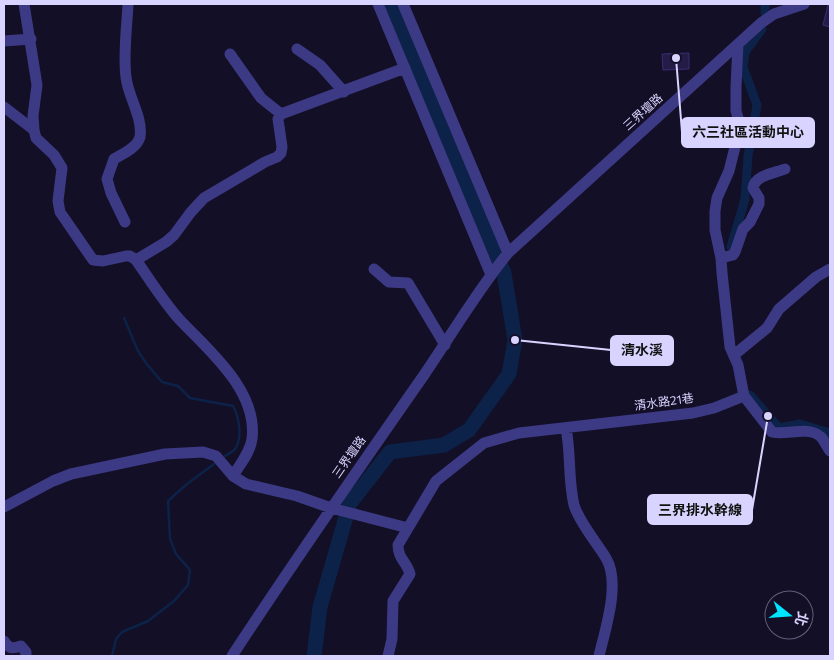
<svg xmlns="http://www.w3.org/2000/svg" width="834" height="660" font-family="Commissioner,'Noto Sans TC',sans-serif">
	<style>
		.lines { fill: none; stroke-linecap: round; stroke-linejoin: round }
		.stream { stroke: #0c2248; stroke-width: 2.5 }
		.canal { stroke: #0c2248; stroke-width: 9 }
		.river { stroke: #0c2248; stroke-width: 15 }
		.building { fill: #241b47; stroke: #3b2d73 }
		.minor { stroke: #3d3a85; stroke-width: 11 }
		.labels { text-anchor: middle; stroke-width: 4; stroke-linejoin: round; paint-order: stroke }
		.street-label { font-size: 12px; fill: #d9d4ff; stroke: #130f26 }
		.leader { fill: none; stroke: #d9d4ff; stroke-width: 2 }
		.callout-dot { fill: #d9d4ff; stroke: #130f26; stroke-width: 2 }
		.callout { fill: #d9d4ff; stroke: #d9d4ff; stroke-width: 2 }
		.callout-label { font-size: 14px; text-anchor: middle; font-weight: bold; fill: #111 }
	</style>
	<rect width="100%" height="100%" fill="#130f26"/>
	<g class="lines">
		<path class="stream" d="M124 318 138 351 146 363 162 382 178 386 190 398 233 406C239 417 243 438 235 449 233 452 228 454 225 456
			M112 656 116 639 122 632 148 621 174 601 188 585 190 570 176 554 170 539 168 501 187 484 214 464"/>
		<path class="canal" d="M765 13V4
			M731 247 745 199 748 156 757 105 743 67 745 52 762 29
			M750 395 779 428 800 424 830 433"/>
		<path class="river" d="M314 656 320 607 350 503 390 452 444 445 469 430 509 374 515 340 504 273 390 4"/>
	</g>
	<path class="building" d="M828 5H830V27L823 25Z
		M689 53V69L663 70 662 54Z"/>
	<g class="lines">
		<path class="minor" d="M24 4 37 85 33 116 34 130 36 138 54 155 62 168 58 201 60 212 93 260 103 261 126 256H130L136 260C150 280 163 301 179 319 208 350 258 390 252 439 250 453 240 464 233 476
			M378 4 491 275
			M403 4 508 253
			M4 41 31 39
			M297 49 320 65 344 92
			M230 54 261 98 281 114
			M4 107 34 130
			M125 222 111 193 107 179 114 159C122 154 137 148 140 137 143 117 128 97 126 77 123 55 127 26 128 4
			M721 258 733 255 735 252 743 229 750 222 759 204V198L753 188C755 175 775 173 785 169
			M136 260 166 242 174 235 191 212 204 198 265 162 277 157 281 153 282 147 278 119 281 114 405 68
			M374 269 389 282 408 283 445 345
			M734 355 767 328 779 309 816 277 830 269
			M744 396 772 432C787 436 808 425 821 437 824 440 827 447 830 451
			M566 428C571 453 568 480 574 505 579 522 597 543 606 558 621 583 605 630 599 656
			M4 507 53 481 71 474 165 454 203 452 216 456 233 476 246 484 297 496 331 508 408 528
			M4 641C9 649 12 649 21 646L26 652V656
			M232 656C294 561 359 468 424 375 452 334 477 291 508 253L761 23 774 14 804 4
			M388 656 392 639 393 601 410 574C407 562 398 559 398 545L436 481 484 443 519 433 693 413 714 408 744 396 738 365 730 347 722 273 721 258 715 230V211L717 198 729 171 739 131V121L736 111V87L738 44"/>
	</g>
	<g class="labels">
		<g class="street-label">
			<text transform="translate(643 112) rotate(-42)" y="4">三界壇路</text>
			<text transform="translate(664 402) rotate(-8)" y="4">清水路21巷</text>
			<text transform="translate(349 457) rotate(-55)" y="4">三界壇路</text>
		</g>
	</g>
	<path class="leader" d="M676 58L682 132M515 340L611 350M768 416L752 510"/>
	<g class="callout-dot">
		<circle cx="676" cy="58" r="5"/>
		<circle cx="515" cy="340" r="5"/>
		<circle cx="768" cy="416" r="5"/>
	</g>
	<g class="callout">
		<rect x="682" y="118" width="132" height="29" rx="5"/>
		<rect x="611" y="336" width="62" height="29" rx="5"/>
		<rect x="648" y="495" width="104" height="29" rx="5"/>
	</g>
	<g class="callout-label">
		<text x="748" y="137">六三社區活動中心</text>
		<text x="642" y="355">清水溪</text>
		<text x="700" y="515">三界排水幹線</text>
	</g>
	<rect width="834" height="660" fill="none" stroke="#d9d4ff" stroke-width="10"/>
	<g transform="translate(789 615) rotate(107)"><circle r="24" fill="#130f26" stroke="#625e7d"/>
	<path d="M0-4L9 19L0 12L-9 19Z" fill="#00e5ff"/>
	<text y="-8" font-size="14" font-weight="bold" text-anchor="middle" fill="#d9d4ff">北</text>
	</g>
</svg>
